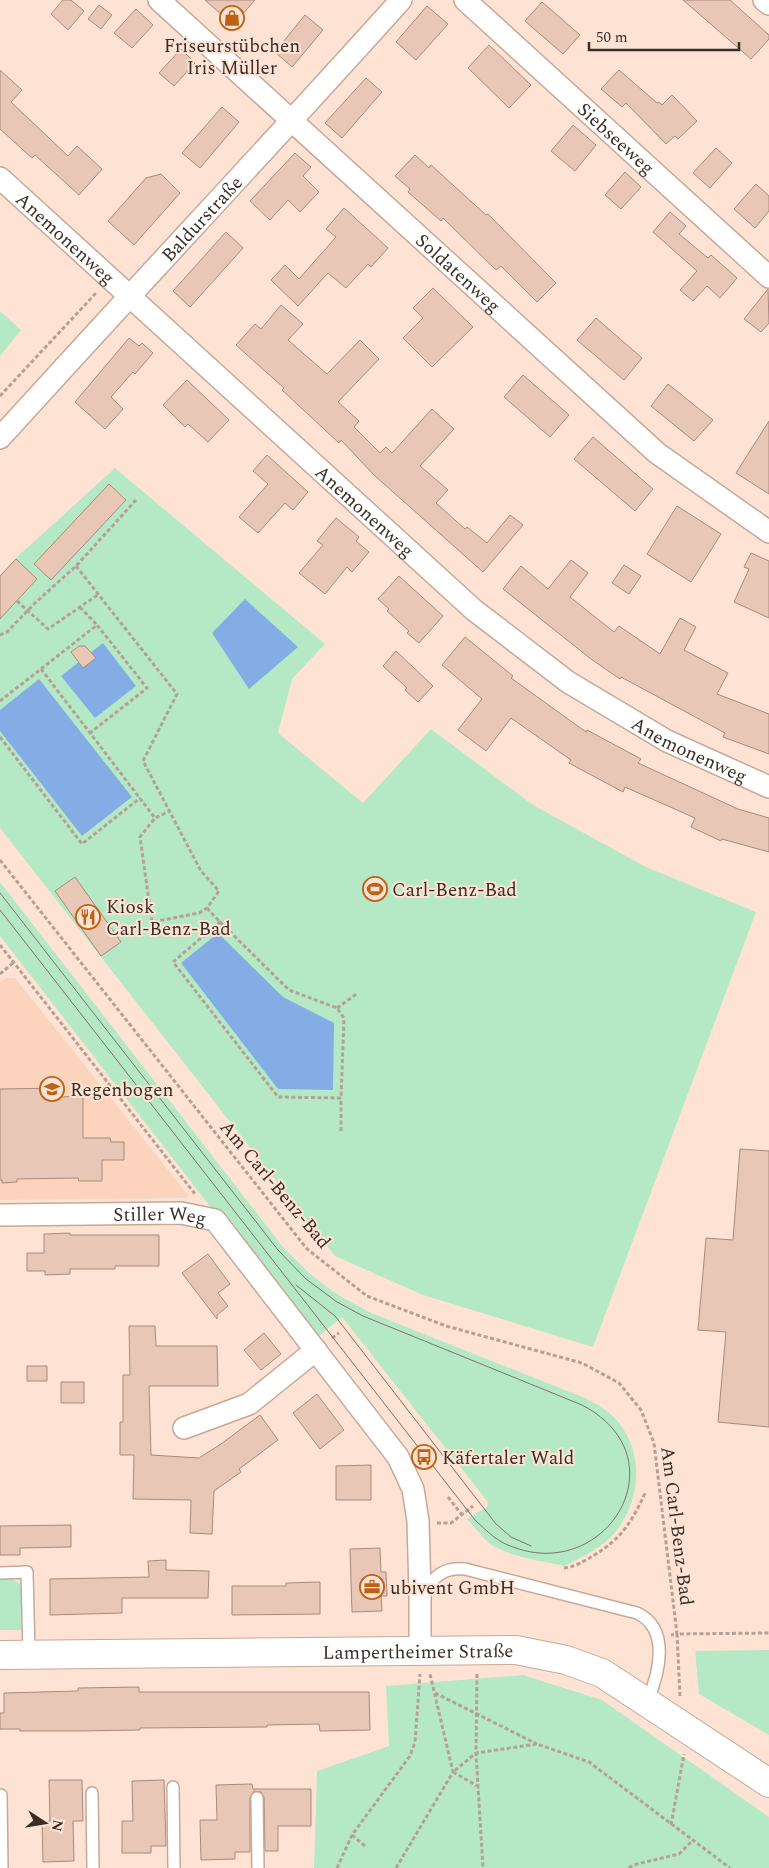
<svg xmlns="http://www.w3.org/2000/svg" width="769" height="1868" font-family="Spectral,serif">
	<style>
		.built { fill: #fcd4be }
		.green { fill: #b5e9c6 }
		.water { fill: #84ade5 }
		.building { fill: #e8c7b6; stroke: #a88a7a }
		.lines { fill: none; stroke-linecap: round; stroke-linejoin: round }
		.lane-casing { stroke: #c7a897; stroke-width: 14 }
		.street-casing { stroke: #c7a897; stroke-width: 24 }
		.secondary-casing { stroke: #c7a897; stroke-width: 30 }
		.path { stroke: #b5a095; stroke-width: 3; stroke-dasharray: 4 2.5; stroke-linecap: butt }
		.lane { stroke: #fff; stroke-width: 11 }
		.street { stroke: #fff; stroke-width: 21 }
		.secondary { stroke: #fff; stroke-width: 28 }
		.tram { stroke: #817066; stroke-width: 1 }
		.labels { text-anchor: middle; stroke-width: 4; stroke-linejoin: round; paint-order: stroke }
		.poi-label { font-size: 19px; fill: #392d26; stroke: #fee3d5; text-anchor: start }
		.street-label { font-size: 19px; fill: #392d26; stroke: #fee3d5 }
	</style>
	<rect width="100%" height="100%" fill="#fee3d5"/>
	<path class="built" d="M6 978H15L188 1195 187 1198 0 1200V982Z"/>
	<path class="green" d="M0 311 21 330 0 356Z
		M115 468 325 644 292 679 278 733 363 803 431 729 533 805 646 867 756 912 593 1347 423 1295 335 1256 0 828V576L16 558Z
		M0 882 283 1247 309 1273 335 1293 369 1312 585 1398C598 1405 610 1411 619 1423 646 1457 640 1507 610 1538 598 1550 579 1558 565 1566 543 1561 510 1557 492 1545 483 1539 475 1527 467 1519L487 1507 488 1502 342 1317 314 1340 0 936Z
		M10 1578 20 1584 23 1589V1630H0V1579Z
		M769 1650V1735L699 1694 695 1651Z
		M523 1675 602 1700 769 1817V1868H314L317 1771 389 1746 386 1686Z"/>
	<path class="water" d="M245 599 298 647 249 689 212 633Z
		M103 643 136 686 95 718 61 676Z
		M39 679 132 797 82 836 0 731V710Z
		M218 933 283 997 334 1023 333 1090 278 1089 181 963Z"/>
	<path class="building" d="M63 0H71L84 11 68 30 51 14Z
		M205 0H255L233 25Z
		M683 0H730L769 35V39L751 59Z
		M542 2 580 35 563 54 525 21Z
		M99 5 112 15 101 29 88 19Z
		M427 6 448 24 416 60 396 42Z
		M136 9 153 25 132 48 114 33Z
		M305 15 323 30 292 67 275 52Z
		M489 45 531 85 509 108 468 68Z
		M181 49 195 63 174 86 159 73Z
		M0 70 22 90 11 102 68 156 77 146 102 169 79 195 35 155 32 158 0 129Z
		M619 70 657 103 659 102 662 105 672 95 697 121 678 139 675 136 666 144 626 103 622 107 601 89Z
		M366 78 382 92 342 138 325 123Z
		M222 107 239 122 200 168 182 153Z
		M573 125 596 145 575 171 551 151Z
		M716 148 732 163 710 188 693 173Z
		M295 153 311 167 303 176 319 192 300 212 288 200 270 220 250 201Z
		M415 155 429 168 431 165 486 215 488 214 556 283 537 302 501 266 496 270 443 218 441 221 408 192 410 189 395 176Z
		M625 172 641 187 621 209 605 195Z
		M161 174 180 193 134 245 108 221 146 178Z
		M756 184 769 196V211L755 228 734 209Z
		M344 208 388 248 371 267 368 264 346 288 328 273 298 306 271 280 285 265 299 279 336 237 326 229Z
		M670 212 686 226 679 234 708 258 711 255 737 278 720 298 707 286 693 301 680 290 697 271 653 232Z
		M226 232 243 248 190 307 173 291Z
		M433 288 473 327 432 367 403 338 423 318 413 308Z
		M768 289 769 323 761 332 744 319Z
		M281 305 303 324 288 340 327 374 360 340 379 359 338 402 359 421 354 427 380 453 386 447 392 453 432 409 454 429 420 466 448 490 436 503 465 529 467 527 487 543 510 515 523 525 483 572 374 475 341 440 339 443 282 390 284 388 236 345 255 324 261 329Z
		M596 318 642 358 624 380 577 340Z
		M129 338 139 346 142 343 153 353 135 374 133 372 111 397 123 409 105 429 75 402Z
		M523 375 569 415 550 437 504 397Z
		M187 380 229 420 208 442 188 424 185 427 163 405Z
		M668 384 713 420 694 441 651 406Z
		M769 421V494L736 473Z
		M593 437 653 489 635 511 574 459Z
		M267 455 308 492 293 510 285 503 258 533 239 517 268 484 253 471Z
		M109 484 126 500 51 580 34 564Z
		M677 506 721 534 691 582 647 554Z
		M336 518 359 537 356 541 369 552 352 572 347 567 325 594 299 573 323 545 317 541Z
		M751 553 769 561V618L734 602 749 569 744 567Z
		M16 559 37 579 0 619V576Z
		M571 560 588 573 570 597 614 632 619 626 660 654 680 618 696 627 684 650 728 673 717 694 769 714V754L723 737 725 733 621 677 620 679 591 659 503 589 521 566 548 589Z
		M624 565 641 576 629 594 612 583Z
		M399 576 443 616 419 643 407 633 409 631 387 611 389 609 378 599Z
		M465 637 513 676 511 678 586 732 587 730 641 759 638 763 738 809 769 818V852L722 839 721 841 691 827 695 818 625 787 623 792 569 763 571 760 511 718 486 751 458 730 482 699 442 665Z
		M79 646H85L96 658 83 668 71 652Z
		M396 651 433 686 418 702 405 690 407 688 383 666Z
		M75 877 121 942 101 956 55 891Z
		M62 1088V1097L83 1096V1138H110L111 1142H124V1160H102V1181H79L78 1178 17 1179V1182L2 1183V1180H0V1089Z
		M740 1149 769 1151V1427L718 1422 726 1332 698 1330 706 1238 733 1240Z
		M70 1233V1235H159V1266H115V1269H70V1274L45 1275V1271H27V1253H44V1234Z
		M208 1254 230 1284 218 1293 228 1306 217 1315V1319L182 1273Z
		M129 1326H155L156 1346H217L218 1386H149L151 1455 199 1458 221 1444 260 1415 278 1440 239 1469 241 1472 214 1491 212 1534 190 1533 191 1500 133 1499 134 1455H120V1422H123V1375H130Z
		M264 1333 281 1354 261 1370 244 1350Z
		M27 1366H47V1381H27Z
		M61 1382H84V1403H61Z
		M317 1394 344 1430 320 1449 293 1413Z
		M371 1465V1500H336V1466Z
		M71 1525V1547L20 1548V1555H0V1526Z
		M380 1548 381 1572H386L387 1596H381L382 1611 352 1612 350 1549Z
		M166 1560V1570L209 1571 208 1598H122V1613L50 1615V1579L149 1577 148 1561Z
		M320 1582V1614L232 1615V1586H286V1583Z
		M139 1687V1692H369L370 1730 320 1731 319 1724 267 1725V1727L140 1728V1730L79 1731H20V1729H0V1713H4V1693L78 1691V1688Z
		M49 1780H82L83 1821H73L74 1861 43 1862 42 1822 50 1821Z
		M164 1780 166 1846H151V1853H122V1821H133L132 1781Z
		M252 1784 253 1789H311V1826H278V1851H265L264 1797 261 1792 254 1791 250 1798V1852H235V1859L201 1860 200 1820H217L216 1785Z"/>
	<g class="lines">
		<defs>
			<path id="lane" d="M0 1573 27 1572 29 1654
				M421 1593C435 1577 442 1567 465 1569L637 1613C671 1629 659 1674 647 1702
				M173 1787 174 1868
				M92 1793 93 1868
				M1 1795 2 1868
				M257 1798 258 1868"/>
			<g id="street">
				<path id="s1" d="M159 0 657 453 769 532"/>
				<path id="s2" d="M465 0 769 277"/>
				<path d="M764 0 769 4"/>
				<path id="s3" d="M0 178 474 610 568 682 667 741 769 787"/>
				<path id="s4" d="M0 438C133 291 269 147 401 0"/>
				<path id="s5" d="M0 1215 181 1213 215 1220 398 1457 413 1489 418 1521 420 1593V1651"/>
				<path d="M184 1428 249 1404 316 1350"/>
			</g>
			<g id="secondary">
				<path id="s6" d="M0 1655 516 1650 566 1660 602 1673 769 1783"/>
			</g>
		</defs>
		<use href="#lane" class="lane-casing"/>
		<use href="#street" class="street-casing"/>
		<use href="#secondary" class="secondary-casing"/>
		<path class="path" d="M0 396 96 293
			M76 566 177 694 143 761 201 871 219 891 207 908 199 913 152 922 140 837 155 818
			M17 601 48 629 99 594
			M80 607 97 625
			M0 635 7 632 35 603 76 566 136 500
			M41 669 97 625 147 688 90 733
			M0 701 41 669 155 818 168 812
			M0 737 82 844 140 798
			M0 860 307 1249 367 1296 446 1326 582 1363 619 1383 641 1410 654 1443 677 1634 671 1635
			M207 908 220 922
			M220 922 289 990 337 1008 344 1018 341 1098 278 1097 173 962Z
			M0 945 195 1194
			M0 974 14 962
			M337 1008 358 993
			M341 1131V1098
			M332 1338 339 1333
			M448 1497 462 1515
			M437 1523H451L473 1506
			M564 1568C575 1567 584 1561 593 1556 621 1539 632 1522 645 1493
			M477 1674 476 1753 483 1868
			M435 1693 537 1744
			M680 1696 677 1634 769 1633
			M479 1787 453 1772 476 1753 537 1744 589 1762 730 1868
			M671 1825 684 1754
			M352 1835 366 1847
			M337 1868 352 1835 410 1756 415 1742 420 1674
			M396 1868 453 1772 430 1674
			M629 1868 633 1865 679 1854 692 1841"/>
		<use href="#lane" class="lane"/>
		<use href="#street" class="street"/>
		<use href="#secondary" class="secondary"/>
		<path class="tram" d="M0 893 278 1250 306 1279 337 1302 363 1316 582 1405C684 1458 605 1587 508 1545 495 1540 485 1529 475 1520L0 910
			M296 1285 335 1316 496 1524 511 1537 531 1546"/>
	</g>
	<defs>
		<symbol id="shop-ring" viewBox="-11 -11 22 22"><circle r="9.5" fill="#fee3d5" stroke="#bf6114" stroke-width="1.5"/><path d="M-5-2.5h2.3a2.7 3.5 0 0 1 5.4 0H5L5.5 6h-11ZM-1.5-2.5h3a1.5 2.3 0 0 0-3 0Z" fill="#bf6114"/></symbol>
		<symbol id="stadium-ring" viewBox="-11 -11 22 22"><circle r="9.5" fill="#fee3d5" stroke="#bf6114" stroke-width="1.5"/><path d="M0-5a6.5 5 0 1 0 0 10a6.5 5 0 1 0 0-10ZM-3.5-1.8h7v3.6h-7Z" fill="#bf6114"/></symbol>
		<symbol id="restaurant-ring" viewBox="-11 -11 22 22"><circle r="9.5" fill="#fee3d5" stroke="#bf6114" stroke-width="1.5"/><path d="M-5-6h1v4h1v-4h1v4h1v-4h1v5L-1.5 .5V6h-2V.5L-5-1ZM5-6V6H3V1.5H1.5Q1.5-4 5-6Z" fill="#bf6114"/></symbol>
		<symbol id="school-ring" viewBox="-11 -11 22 22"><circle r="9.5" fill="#fee3d5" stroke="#bf6114" stroke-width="1.5"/><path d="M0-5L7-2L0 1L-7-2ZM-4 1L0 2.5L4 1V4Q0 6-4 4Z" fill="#bf6114"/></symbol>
		<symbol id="bus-ring" viewBox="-11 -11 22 22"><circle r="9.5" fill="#fee3d5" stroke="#bf6114" stroke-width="1.5"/><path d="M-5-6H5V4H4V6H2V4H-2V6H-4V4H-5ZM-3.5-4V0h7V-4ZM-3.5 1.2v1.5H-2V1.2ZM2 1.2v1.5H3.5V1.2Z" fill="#bf6114"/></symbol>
		<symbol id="office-ring" viewBox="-11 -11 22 22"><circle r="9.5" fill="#fee3d5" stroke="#bf6114" stroke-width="1.5"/><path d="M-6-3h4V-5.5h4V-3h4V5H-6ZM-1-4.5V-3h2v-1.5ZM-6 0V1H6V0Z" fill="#bf6114"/></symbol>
	</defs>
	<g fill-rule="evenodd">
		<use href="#shop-ring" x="218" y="4" width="28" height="28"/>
		<use href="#stadium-ring" x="361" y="875" width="28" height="28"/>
		<use href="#restaurant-ring" x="74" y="903" width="28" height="28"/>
		<use href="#school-ring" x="38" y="1075" width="28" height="28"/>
		<use href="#bus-ring" x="410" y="1443" width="28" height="28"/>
		<use href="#office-ring" x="358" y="1573" width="28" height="28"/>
	</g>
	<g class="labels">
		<g class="poi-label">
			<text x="232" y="52" text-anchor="middle">Friseurstübchen<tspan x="232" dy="22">Iris Müller</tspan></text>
			<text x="392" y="896">Carl-Benz-Bad</text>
			<text x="106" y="913">Kiosk<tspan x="106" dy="22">Carl-Benz-Bad</tspan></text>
			<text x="70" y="1096">Regenbogen</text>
			<text x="442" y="1464">Käfertaler Wald</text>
			<text x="390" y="1594">ubivent GmbH</text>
		</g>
		<g class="street-label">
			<text dy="7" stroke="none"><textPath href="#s2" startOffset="205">Siebseeweg</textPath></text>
			<text dy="7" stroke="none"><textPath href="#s4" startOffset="298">Baldurstraße</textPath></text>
			<text dy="7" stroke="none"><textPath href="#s3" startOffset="89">Anemonenweg</textPath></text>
			<text dy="7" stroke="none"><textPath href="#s1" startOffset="405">Soldatenweg</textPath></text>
			<text dy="7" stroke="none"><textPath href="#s3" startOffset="494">Anemonenweg</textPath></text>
			<text dy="7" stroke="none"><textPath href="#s3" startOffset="899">Anemonenweg</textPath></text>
			<text transform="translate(276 1184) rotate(50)" y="7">Am Carl-Benz-Bad</text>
			<text dy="7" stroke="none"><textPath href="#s5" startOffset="160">Stiller Weg</textPath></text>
			<text transform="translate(678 1526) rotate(83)" y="7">Am Carl-Benz-Bad</text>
			<text dy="7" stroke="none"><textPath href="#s6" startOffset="418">Lampertheimer Straße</textPath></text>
		</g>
	</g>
	<g transform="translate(45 1823) rotate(102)" stroke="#fee3d5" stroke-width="4" paint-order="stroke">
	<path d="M0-4L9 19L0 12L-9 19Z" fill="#392d26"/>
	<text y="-8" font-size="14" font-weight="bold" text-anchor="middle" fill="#392d26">N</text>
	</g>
	<path d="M589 42v8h150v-8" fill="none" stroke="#392d26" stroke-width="2.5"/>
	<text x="596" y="42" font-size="15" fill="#392d26" stroke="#fee3d5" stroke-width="4" paint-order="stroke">50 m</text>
</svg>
